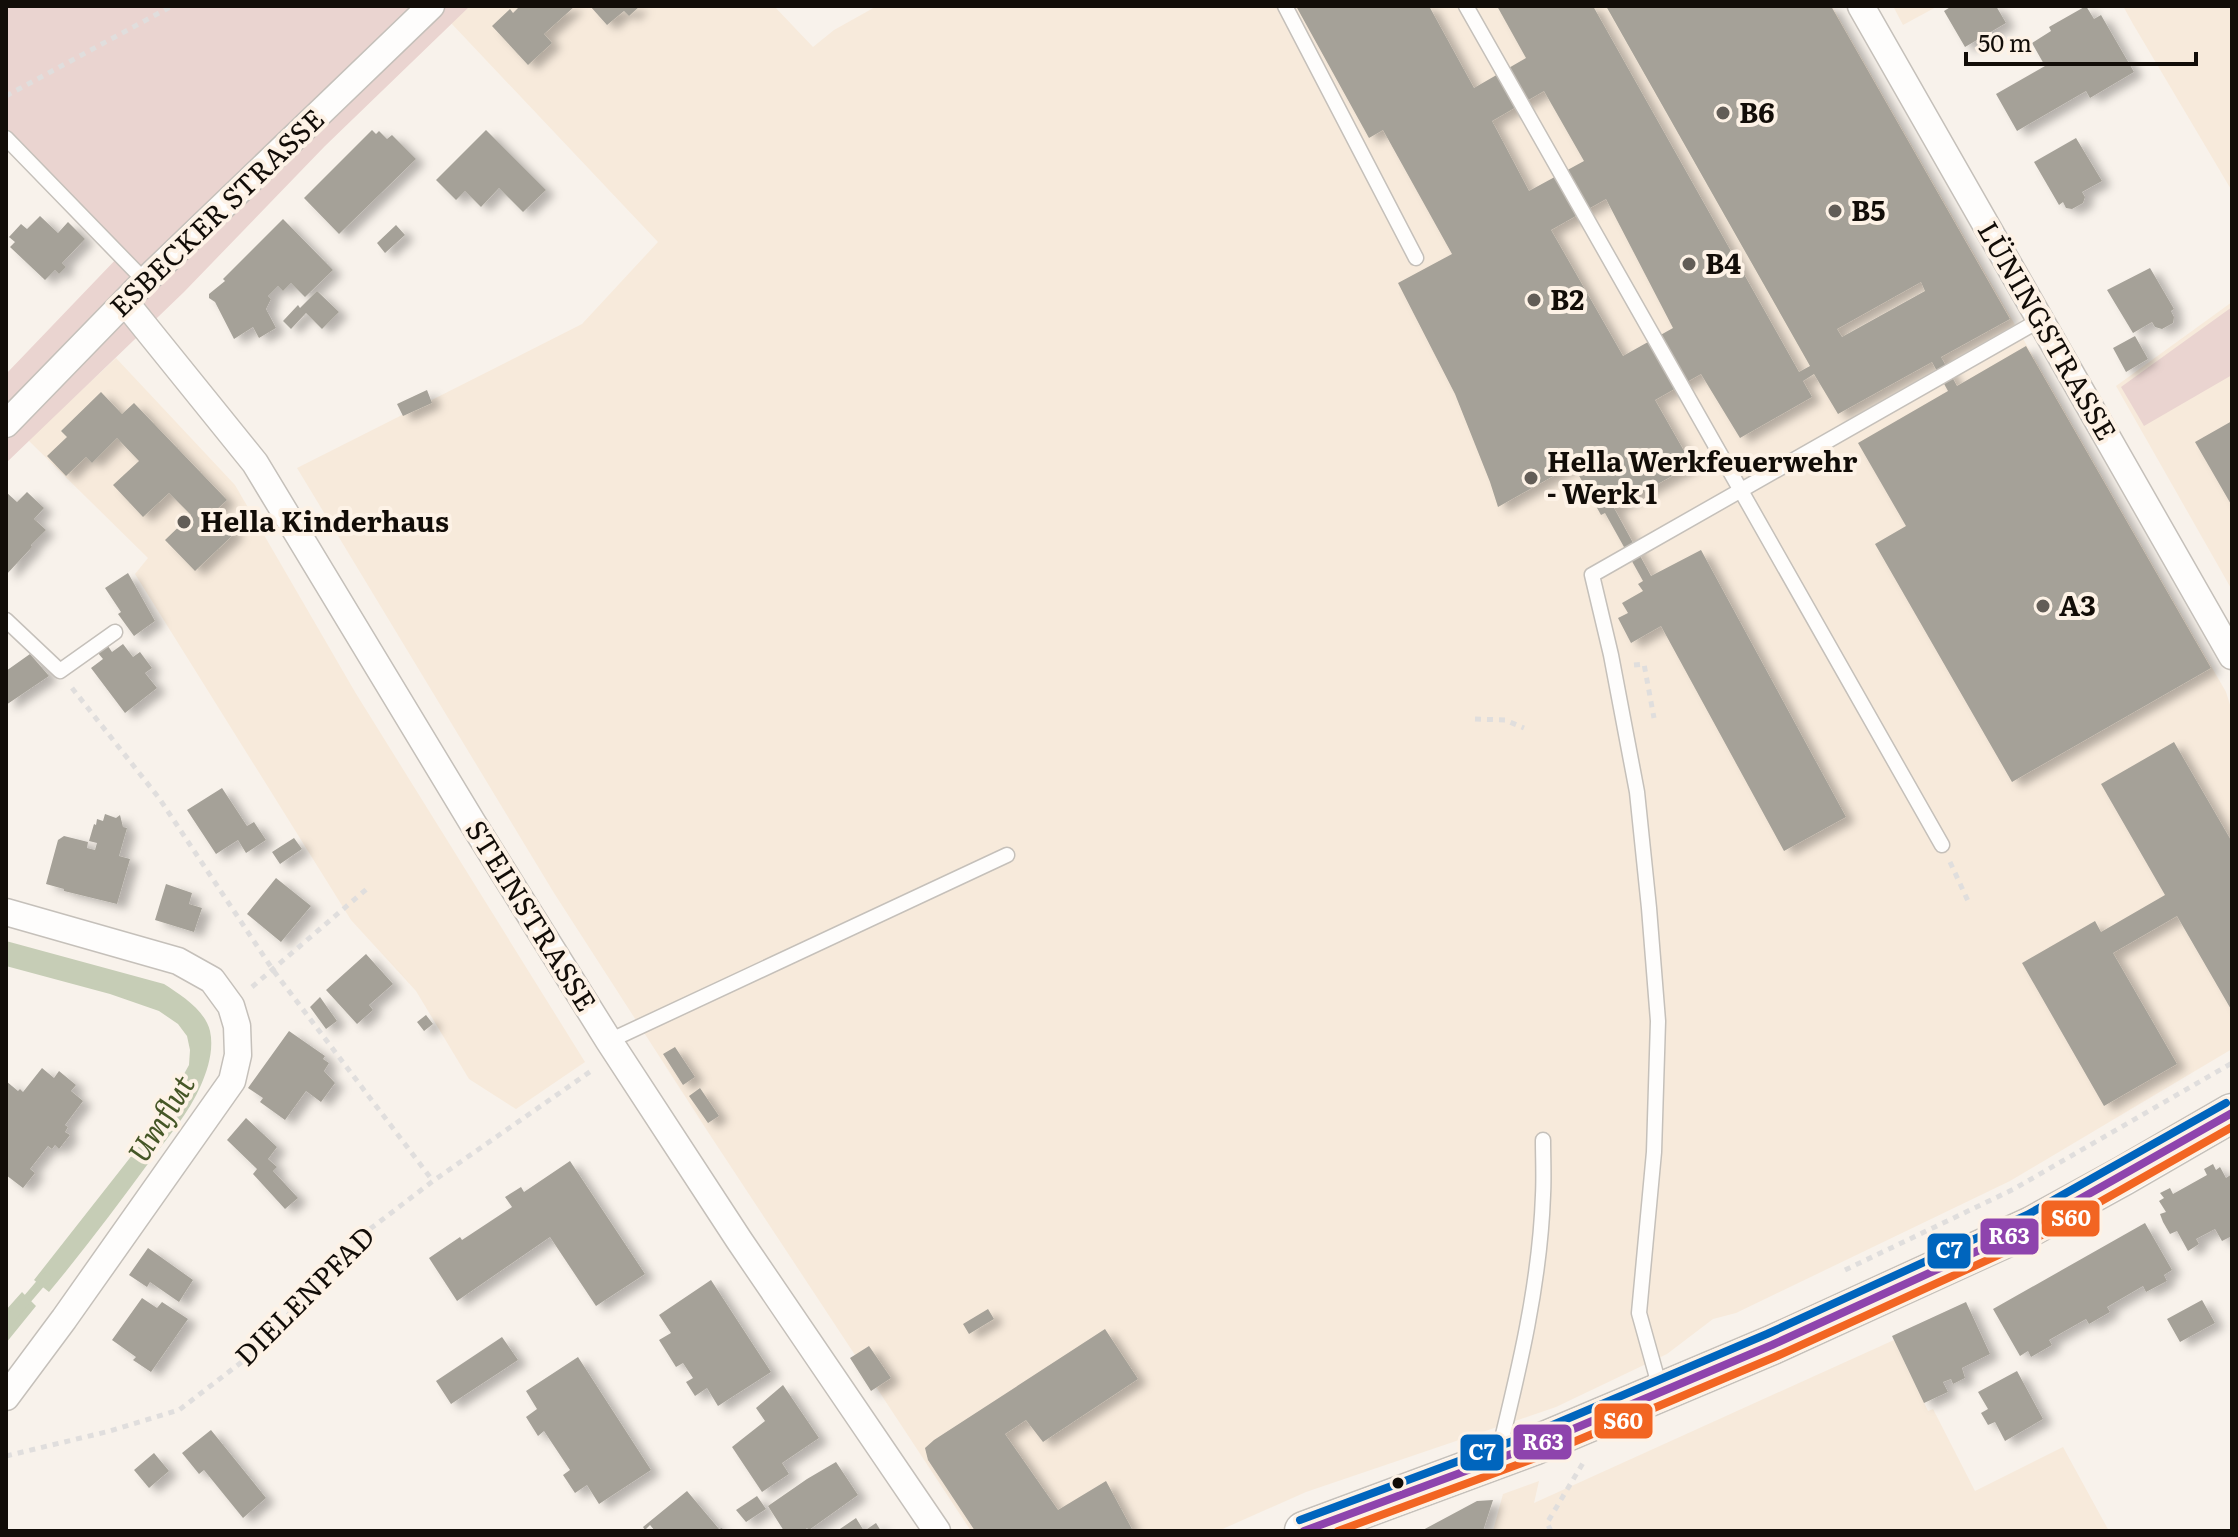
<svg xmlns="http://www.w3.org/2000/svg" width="2238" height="1537" font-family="Literata,serif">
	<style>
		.built { fill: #f7eadb }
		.green { fill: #ead4d0 }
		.water { fill: #c6cdb6 }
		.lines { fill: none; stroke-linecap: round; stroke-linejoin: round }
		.stream { stroke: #c6cdb6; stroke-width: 9 }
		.building { fill: #a5a198; fill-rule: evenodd; filter: url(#shadow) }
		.lane-casing { stroke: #c5c0ba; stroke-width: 17 }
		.street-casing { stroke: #c5c0ba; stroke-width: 29 }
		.secondary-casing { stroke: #c5c0ba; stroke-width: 41 }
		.path { stroke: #e0dedd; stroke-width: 5; stroke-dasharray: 6 6; stroke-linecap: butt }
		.lane { stroke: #fefdfc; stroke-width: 14 }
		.street { stroke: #fefdfc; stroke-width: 26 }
		.secondary { stroke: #fefdfc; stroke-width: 38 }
		.bus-1-casing { stroke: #fdf2e6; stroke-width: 14 }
		.bus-2-casing { stroke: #fdf2e6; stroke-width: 14 }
		.bus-3-casing { stroke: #fdf2e6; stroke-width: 14 }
		.bus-1 { stroke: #8e44ad; stroke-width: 8 }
		.bus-2 { stroke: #f26522; stroke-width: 8 }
		.bus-3 { stroke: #0065bd; stroke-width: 8 }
		.poi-dot { fill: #625d57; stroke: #fdf2e6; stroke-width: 3 }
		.bus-dot { fill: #120d08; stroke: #fdf2e6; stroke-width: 3 }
		.labels { text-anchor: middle; stroke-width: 8; stroke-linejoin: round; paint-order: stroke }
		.poi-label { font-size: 28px; font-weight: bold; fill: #120d08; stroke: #fdf2e6; text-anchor: start }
		.street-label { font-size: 28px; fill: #120d08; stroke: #fdf2e6 }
		.water-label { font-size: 30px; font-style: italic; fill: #455626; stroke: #fdf2e6 }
		.line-badge { stroke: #fdf2e6; stroke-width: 3 }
		.badge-label { font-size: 22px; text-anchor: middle; font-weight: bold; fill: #fff }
	</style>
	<defs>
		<filter id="shadow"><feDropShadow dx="9" dy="5" stdDeviation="4" flood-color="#0004"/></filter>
	</defs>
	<rect width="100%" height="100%" fill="#f8f2eb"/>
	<path class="built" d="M470 6H774L813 47 834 30 877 6H1832L2226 692 2232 711V1049L2010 1181 1736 1313 1713 1319 1667 1354 1556 1407 1306 1492 1218 1531H971L710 1135 554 893 297 468 582 324 658 242 451 23Z
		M1893 6H1938L1903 25Z
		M2123 6H2232V191L2133 24Z
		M2232 302V590L2116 386Z
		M116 358 235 485 355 692 585 1062 516 1109 469 1079 416 991 351 920 135 574 148 558 28 440Z
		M1894 1340 1928 1411 1933 1409 1975 1491 2063 1447 2109 1531H1493L1503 1494 1539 1481 1534 1503Z"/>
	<path class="green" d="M6 6H470L325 146 184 292 6 463V374L120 255 6 138Z
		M2232 307V375L2144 426 2121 387Z"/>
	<path class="water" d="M6 941 164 984C181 995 205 1010 210 1031 214 1049 208 1069 201 1085 189 1113 168 1137 150 1161 117 1206 84 1250 49 1292L34 1280 155 1126 189 1065 190 1050 187 1036 178 1024 159 1011 110 994 6 966Z
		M22 1292 36 1306 6 1343V1310Z"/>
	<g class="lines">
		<path class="stream" d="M6 1324 46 1277"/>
	</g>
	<path class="building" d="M516 6H575L544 34 552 43 528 65 492 26 510 9 513 13 518 8Z
		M590 6H640L629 16 624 11 607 25Z
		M1296 6H1429L1474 88 1526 58 1497 6H1593L1799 372 1810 366 1606 6H1831L2010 319 1941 357 1957 386 2026 346 2211 668 2012 782 1875 544 1906 526 1858 443 1948 391 1932 362 1838 414 1814 374 1803 381 1812 397 1740 438 1701 374 1655 400 1692 465 1614 508 1651 576 1701 550 1846 817 1784 851 1661 626 1631 643 1618 618 1628 613 1622 603 1643 591 1638 584 1643 581 1605 513 1601 515 1573 465 1498 507 1490 482 1455 394 1398 283 1452 254 1383 130 1369 138ZM1544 91 1584 161 1529 191 1492 121ZM1606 199 1673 328 1623 356 1551 230ZM1921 282 1925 291 1842 337 1837 329Z
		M1952 6H1996L2006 23 1965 47 1944 11Z
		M2086 6 2094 19 2101 15 2134 72 2090 98 2086 91 2017 131 1996 94 2045 66 2032 43 2051 31 2049 27Z
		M372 130 376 134 379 131 387 139 392 135 416 159 339 234 304 198Z
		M486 130 546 190 523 212 499 188 481 207 465 191 456 200 436 180Z
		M2076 138 2102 181 2082 192 2085 197 2083 203 2072 209 2066 208 2063 202 2059 205 2034 162Z
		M40 216 58 233 68 222 85 239 62 263 66 267 59 274 55 270 45 280 10 247 15 242 9 237 21 224 27 229Z
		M283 219 333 270 305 297 291 283 283 291 278 286 268 296 271 299 266 309 276 328 259 338 253 327 234 339 215 302 209 298V294L225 281 223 279Z
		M396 225 405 235 385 253 377 243Z
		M2150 268 2174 309 2171 311 2174 317 2173 323 2162 329 2155 327 2152 322 2133 333 2107 290Z
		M317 291 339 312 322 329 306 313 291 329 283 321 298 305 300 308Z
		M2135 336 2148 359 2126 372 2113 348Z
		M427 390 432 403 403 416 397 404Z
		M101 392 122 414 134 403 227 500 215 511 235 533 195 571 165 540 191 515 169 493 143 517 113 485 139 461 117 438 92 463 86 457 66 476 47 456 67 437 61 431Z
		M2232 421V506L2195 442Z
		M6 492 17 502 27 492 44 508 34 519 46 530 31 545 32 547 6 575Z
		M128 573 155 621 134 636 118 614 121 612 105 588Z
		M123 644 133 657 140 652 152 668 145 673 157 688 125 713 91 668 103 659 98 653 108 646 112 652Z
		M30 654 49 676 6 705V671Z
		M2174 742 2232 842V1011L2177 916 2113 953 2177 1064 2104 1106 2022 963 2095 921 2101 932 2165 895 2101 784Z
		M222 788 247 826 254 822 266 840 246 853 238 840 216 854 187 810Z
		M105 814 116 818 120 815 123 827 127 828 119 856 130 859 117 904 64 891V889L46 884 58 840 64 836 88 842 87 848 95 850 97 843 89 841 94 824 96 825 97 819 103 821Z
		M294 838 302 849 280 864 272 852Z
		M276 878 311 906 281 942 247 914Z
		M166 884 192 893 189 904 202 908 194 932 155 920Z
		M366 954 393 984 369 1005 373 1010 357 1024 326 990Z
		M320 997 337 1021 326 1029 310 1007Z
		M426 1015 433 1024 424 1031 417 1022Z
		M289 1031 325 1056 323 1059 329 1063 324 1071 335 1083 321 1102 306 1091 285 1120 260 1102 263 1098 248 1088Z
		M675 1047 695 1077 683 1085 663 1054Z
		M42 1068 54 1078 59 1071 76 1085 71 1091 83 1101 65 1125 68 1127 65 1132 70 1135 59 1149 55 1145 52 1149 48 1146 30 1169 35 1173 23 1188 6 1175V1081L18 1091 20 1089 23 1092Z
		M700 1088 719 1116 708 1123 689 1096Z
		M246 1118 277 1147 268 1159 277 1167 273 1171 298 1198 285 1209 253 1174 257 1169 227 1140Z
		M570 1161 645 1274 596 1306 550 1237 457 1301 429 1258 460 1237 462 1240 512 1207 505 1197 521 1187 524 1192Z
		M2213 1164 2216 1170 2220 1167 2226 1178 2232 1174V1236L2222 1241 2215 1229 2196 1239 2199 1244 2188 1251 2177 1231 2170 1234 2163 1222 2160 1214 2166 1212 2159 1201 2164 1198 2160 1193 2170 1188 2173 1194 2207 1175 2204 1169Z
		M2145 1223 2172 1270 2164 1275 2167 1281 2146 1292 2143 1286 2107 1307 2110 1312 2089 1324 2086 1319 2049 1340 2052 1345 2031 1357 2028 1351 2020 1356 1993 1309Z
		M148 1248 193 1280 179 1302 150 1282 147 1287 129 1275Z
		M711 1280 771 1372 718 1406 707 1388 695 1396 686 1382 693 1378 683 1363 676 1367 659 1340 671 1333 659 1315Z
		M142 1298 157 1308 162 1302 188 1319 151 1372 133 1360 136 1357 112 1340Z
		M2202 1300 2215 1323 2180 1342 2167 1319Z
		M1966 1302 1990 1354 1962 1368 1965 1378 1953 1384 1951 1379 1943 1382 1948 1392 1924 1403 1892 1336Z
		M988 1309 994 1319 969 1334 963 1324Z
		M1105 1329 1138 1379 1043 1442 1026 1420 1005 1434 1058 1510 1106 1481 1133 1531H975L928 1460 925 1448 934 1440Z
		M502 1337 518 1360 451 1404 436 1381Z
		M869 1346 891 1378 871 1391 850 1358Z
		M578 1357 651 1470 599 1504 587 1485 575 1493 563 1475 570 1470 544 1431 538 1436 526 1417 537 1409 526 1391Z
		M2017 1371 2043 1419 2005 1441 1995 1422 1988 1425 1981 1413 1988 1409 1978 1392Z
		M783 1385 819 1438 782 1463 789 1474 762 1492 732 1447 765 1421 756 1408Z
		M211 1430 266 1498 243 1518 204 1470 199 1474 182 1453Z
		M154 1453 169 1471 149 1488 134 1470Z
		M836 1462 858 1495 809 1530 807 1528 803 1531H784L768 1506 807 1479Z
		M687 1491 719 1529 722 1528 724 1531H655L650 1525 645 1530 643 1527Z
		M757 1496 766 1509 746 1522 736 1510Z
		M1493 1500 1483 1531H1421L1477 1501Z
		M856 1518 864 1531 876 1523 881 1531H837Z"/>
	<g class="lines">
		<defs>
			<path id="lane" d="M1285 6 1416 258
				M1466 6 1942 845
				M6 138 145 281
				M6 620 60 671 115 632
				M609 1041 1007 855
				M1661 1392 1639 1313 1654 1152 1658 1021 1649 908 1637 792 1611 655 1592 575 2040 320
				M1498 1455C1519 1370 1540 1283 1543 1195 1544 1177 1543 1158 1543 1140"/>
			<path id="street" d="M1861 6 2232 656
				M125 302 255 463 472 822 609 1041 739 1240 937 1531
				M6 424 145 281 431 6
				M6 912 178 961 212 980 231 1006 237 1026 238 1055 232 1081 64 1319 6 1397"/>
			<path id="secondary" d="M1304 1531 1533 1446 1772 1345 2032 1226 2123 1176 2232 1113"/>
		</defs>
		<use href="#lane" class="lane-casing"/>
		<use href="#street" class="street-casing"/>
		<use href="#secondary" class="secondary-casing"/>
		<path class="path" d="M6 96 172 6
			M1634 665 1644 664 1654 718
			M72 688 159 798 273 970 433 1181
			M1475 719 1505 720 1524 728
			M1950 862 1968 901
			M252 987 369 887
			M1845 1270 2014 1189 2232 1063
			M6 1456 110 1431 179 1410 260 1348 345 1248 433 1181 594 1069
			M1551 1531 1547 1523 1583 1463"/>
		<use href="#lane" class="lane"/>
		<use href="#street" class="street"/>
		<use href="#secondary" class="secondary"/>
		<defs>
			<path id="bus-1" d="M1304 1531 1533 1446 1772 1345 2032 1226 2232 1113"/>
			<path id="bus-2" d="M1338 1531 1538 1457 1777 1356 2038 1237 2232 1127"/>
			<path id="bus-3" d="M1300 1520 1529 1435 1767 1334 2027 1215 2226 1103"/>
		</defs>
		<use href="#bus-1" class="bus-1-casing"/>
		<use href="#bus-2" class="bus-2-casing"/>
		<use href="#bus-3" class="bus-3-casing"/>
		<use href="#bus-1" class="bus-1"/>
		<use href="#bus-2" class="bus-2"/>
		<use href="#bus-3" class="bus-3"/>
	</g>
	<g class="poi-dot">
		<circle cx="1723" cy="113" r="8"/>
		<circle cx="1835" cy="211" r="8"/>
		<circle cx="1689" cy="264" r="8"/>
		<circle cx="1534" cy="300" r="8"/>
		<circle cx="1531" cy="478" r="8"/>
		<circle cx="184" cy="522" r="8"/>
		<circle cx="2043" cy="606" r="8"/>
	</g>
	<circle class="bus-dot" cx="1398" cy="1483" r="7"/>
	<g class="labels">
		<g class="poi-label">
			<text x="1739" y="123">B6</text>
			<text x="1851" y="221">B5</text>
			<text x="1705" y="274">B4</text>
			<text x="1550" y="310">B2</text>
			<text x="1547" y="472">Hella Werkfeuerwehr<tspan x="1547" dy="32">- Werk 1</tspan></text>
			<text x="200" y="532">Hella Kinderhaus</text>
			<text x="2059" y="616">A3</text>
		</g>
		<g class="street-label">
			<text transform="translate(217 213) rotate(-44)" y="10">ESBECKER STRASSE</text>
			<text transform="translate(2047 331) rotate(60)" y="10">LÜNINGSTRASSE</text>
			<text transform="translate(531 916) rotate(58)" y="10">STEINSTRASSE</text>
			<text transform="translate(305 1296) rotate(-45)" y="10">DIELENPFAD</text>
		</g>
		<g class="water-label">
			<text transform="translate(162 1119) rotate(-58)" y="10">Umflut</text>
		</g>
	</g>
	<g class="line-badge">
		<rect x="2040" y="1199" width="61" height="39" rx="8" fill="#f26522"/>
		<rect x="1979" y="1217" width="61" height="39" rx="8" fill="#8e44ad"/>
		<rect x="1926" y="1232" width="46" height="38" rx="8" fill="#0065bd"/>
		<rect x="1593" y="1402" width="61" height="38" rx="8" fill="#f26522"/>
		<rect x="1512" y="1423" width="61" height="38" rx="8" fill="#8e44ad"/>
		<rect x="1459" y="1433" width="46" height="39" rx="8" fill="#0065bd"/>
	</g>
	<g class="badge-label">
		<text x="2071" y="1226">S60</text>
		<text x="2009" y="1244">R63</text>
		<text x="1949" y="1258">C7</text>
		<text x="1623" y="1429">S60</text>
		<text x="1543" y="1450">R63</text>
		<text x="1482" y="1460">C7</text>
	</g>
	<rect width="2238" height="1537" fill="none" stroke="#120d08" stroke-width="16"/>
	<path d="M1966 52v12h230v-12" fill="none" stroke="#120d08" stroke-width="4"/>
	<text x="1978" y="52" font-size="24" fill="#120d08" stroke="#fdf2e6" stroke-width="6" paint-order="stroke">50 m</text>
</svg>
